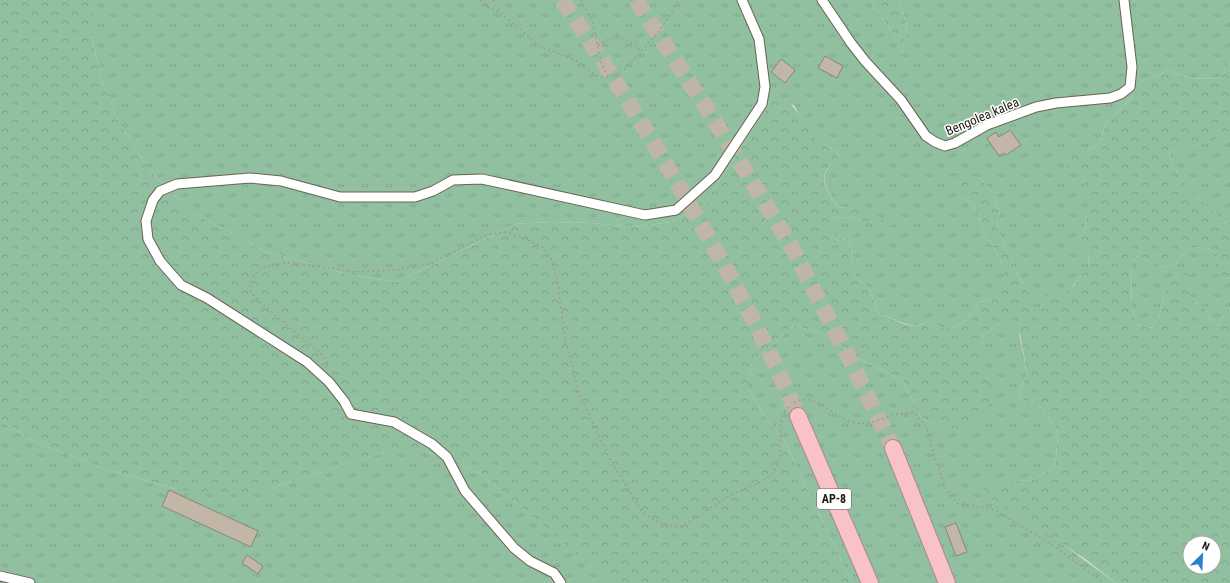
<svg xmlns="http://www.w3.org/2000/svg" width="1230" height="583" font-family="'Roboto Condensed',sans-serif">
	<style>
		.grass { fill: url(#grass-tufts) }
		.forest { fill: url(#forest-crowns); fill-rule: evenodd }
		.building { fill: #c2b7a6; stroke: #8e8474 }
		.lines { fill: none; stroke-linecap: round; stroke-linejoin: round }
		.highway-tunnel { stroke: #c0b6a7; stroke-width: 16; stroke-dasharray: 16 8; stroke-linecap: butt }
		.street-casing { stroke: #6b6152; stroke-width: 11 }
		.highway-casing { stroke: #ac8789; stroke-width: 18 }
		.path { stroke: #a29a8d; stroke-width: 1.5; stroke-dasharray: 2 3; stroke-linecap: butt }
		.street { stroke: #fff; stroke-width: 9 }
		.highway { stroke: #f8c2c8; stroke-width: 16 }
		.labels { text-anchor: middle; stroke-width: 3; stroke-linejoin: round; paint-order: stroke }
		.shield { fill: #fff; stroke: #625f5a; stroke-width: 1 }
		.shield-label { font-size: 12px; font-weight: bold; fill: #1e1a14 }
		.street-label { font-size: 13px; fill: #1e1a14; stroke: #fff }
	</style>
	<defs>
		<pattern id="grass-tufts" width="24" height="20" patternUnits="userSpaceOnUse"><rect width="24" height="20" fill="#91c0a1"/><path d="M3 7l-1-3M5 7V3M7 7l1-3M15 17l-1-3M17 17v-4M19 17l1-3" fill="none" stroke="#7da48a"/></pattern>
		<pattern id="forest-crowns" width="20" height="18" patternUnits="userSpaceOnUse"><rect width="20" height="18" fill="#91c0a1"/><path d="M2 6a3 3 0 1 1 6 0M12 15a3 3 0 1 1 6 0" fill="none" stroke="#7da48a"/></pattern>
	</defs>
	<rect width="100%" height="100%" fill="#e8ddcc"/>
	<path class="grass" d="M91 0H874L873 5 893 34 902 53 907 26 900 0H1230V62L1219 78C1200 80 1186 79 1169 70L1140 82 1131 98 1106 123 1100 143 1087 151 1083 176 1088 193 1089 207 1081 243 1088 254 1089 267 1067 293 1043 304 1035 311 1029 307V293L1018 276 997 227 999 210 992 192 973 170 959 195 975 207 986 236 997 253 1004 268 1005 286 991 299 980 302 963 323 951 328H942L928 321C910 332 897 318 879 314L869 289 856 277 851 262 853 250 848 238 838 241 832 233V218L847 217 891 225 854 209 838 207C823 185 816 175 840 156 832 146 826 147 817 140 806 132 800 117 794 105L771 101 704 205 671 222 635 227 591 223 548 222 515 224 397 282 350 275 265 251 190 211 149 170 117 119 101 77 91 35Z
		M1230 131V226C1209 208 1171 179 1169 151L1211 141Z
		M1201 247 1217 253 1223 278 1230 279V307L1222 317 1220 326 1211 321 1205 308 1189 300 1190 271 1164 297 1159 317 1151 328 1135 324 1132 309 1131 263 1138 256 1160 268 1176 263 1188 249Z
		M1000 323 1019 333 1027 373 1018 397 1042 408 1058 432 1055 468 1031 480 980 484 1116 583H852L784 440 765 416 747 387 752 363 794 325 823 334 857 357 903 381 921 417 942 429 988 380 978 364 983 335Z
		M0 420 36 442 102 468 176 489 278 486 388 451H425L481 474 613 583H0Z"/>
	<path class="forest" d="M0 0H91V35L101 77 117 119 149 170 190 211 265 251 350 275 397 282 515 224 548 222 591 223 635 227 671 222 704 205 771 101 784 98C799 109 802 125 815 138 823 146 832 146 840 156 816 175 822 185 838 207 862 209 873 212 893 226L847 217 832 218V233L838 241 848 238 853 250 851 262 856 277 869 289 879 314C896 318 910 333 928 321L942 328H951L963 323 980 302 991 299 1004 285V268L997 253 986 236 975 207 959 195 950 181 956 170H973L992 192 999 210 997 227 1018 276 1029 293V307L1035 310 1043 304 1048 294C1070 299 1076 281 1089 266L1088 254 1080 243C1088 218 1091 201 1083 176L1068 172 1065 151H1087L1100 143 1106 123 1131 98 1140 82 1169 70C1185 79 1200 80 1219 78L1230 62V131L1212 141 1169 151C1171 179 1210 208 1230 226V279L1223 278 1214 272 1217 253 1201 247 1188 249 1176 263 1160 268 1138 256 1131 263 1132 309 1136 324 1151 328 1159 317 1164 297 1173 278 1190 271V300L1205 308 1211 321 1220 326 1222 317 1230 307V583H1116L1084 558 988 497 980 483 1031 480 1055 468 1058 432 1042 408 1018 397 1027 373 1020 334 1000 323 983 335 979 364 988 380 990 403 970 428 942 429 921 417 903 381 857 357 823 334 794 325 752 363 747 387 765 416 784 440 852 583H612L481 474 425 451H388L278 486 228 495 176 489 102 468 36 442 0 420ZM1190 543H1214V567H1190Z
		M874 0H900L907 26 902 54 893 34 873 5Z"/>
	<path class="building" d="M825 56 843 66 837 78 818 68Z
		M781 59 795 70 785 83 771 72Z
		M1010 130 1021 145 1006 155 1004 153 999 156 987 138 996 132 999 137Z
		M169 490 258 531 251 547 162 506Z
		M956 523 967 552 956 556 945 527Z
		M247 555 263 566 258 574 242 563Z"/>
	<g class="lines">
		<path class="highway-tunnel" d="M562 0C609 69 652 139 693 211 732 277 768 345 798 416
			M636 0 714 120 790 244 847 354 893 448"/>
		<defs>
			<path id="street" d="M822 0 851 43 865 61 901 100 926 136 935 142 945 146 955 143 987 125 1036 107 1056 103 1110 98 1121 94 1130 87 1132 67 1124 0
				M0 576 30 583
				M561 583 554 573 530 561 514 548 465 491 447 457 432 444 394 422 351 414 344 401 329 382 307 362 207 298 181 285 160 261 148 239 146 221 153 200 160 191 177 184 250 178 281 181 340 197H415L433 191 453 180 482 179 645 215 676 210 715 175 762 104 765 87 759 39 742 0"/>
			<path id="highway" d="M798 416 870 583
				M893 448 947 583"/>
		</defs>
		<use href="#street" class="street-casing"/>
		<use href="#highway" class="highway-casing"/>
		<path class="path" d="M480 0 489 8 499 12
			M493 0C499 14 508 19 519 28 526 33 532 42 540 46 552 52 565 55 576 61 586 67 596 79 608 77 623 75 632 61 641 51 658 33 667 23 678 0
			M581 0 593 24 601 62 608 77
			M598 45C603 44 603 42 607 40 618 34 631 41 639 49V52
			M325 367 328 363 320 353 262 304 251 292 250 285 254 275 262 268 276 264 294 263 354 272 396 270 430 264 486 235 505 232 522 237 542 247 551 258 557 278 565 340 580 396 610 459 642 512 659 523 680 527C697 518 713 506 729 496 746 486 765 485 776 468 786 451 773 418 789 407
			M794 403C815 389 835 420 855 423 876 426 894 410 915 413L926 426 934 455 946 489 957 503 995 510 1051 544 1104 583"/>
		<use href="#street" class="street"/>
		<use href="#highway" class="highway"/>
	</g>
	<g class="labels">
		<rect class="shield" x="817" y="489" width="34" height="20" rx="3"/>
		<g class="shield-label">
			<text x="834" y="503">AP-8</text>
		</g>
		<g class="street-label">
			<text transform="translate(982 116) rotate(-23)" y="5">Bengolea kalea</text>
		</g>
	</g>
	<g transform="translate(1202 555) rotate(24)"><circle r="19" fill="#ffffff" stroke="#a5a3a1"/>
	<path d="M0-3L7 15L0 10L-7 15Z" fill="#2c7fce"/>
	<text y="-6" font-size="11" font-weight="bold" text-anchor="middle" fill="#1e1a14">N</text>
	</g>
</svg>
